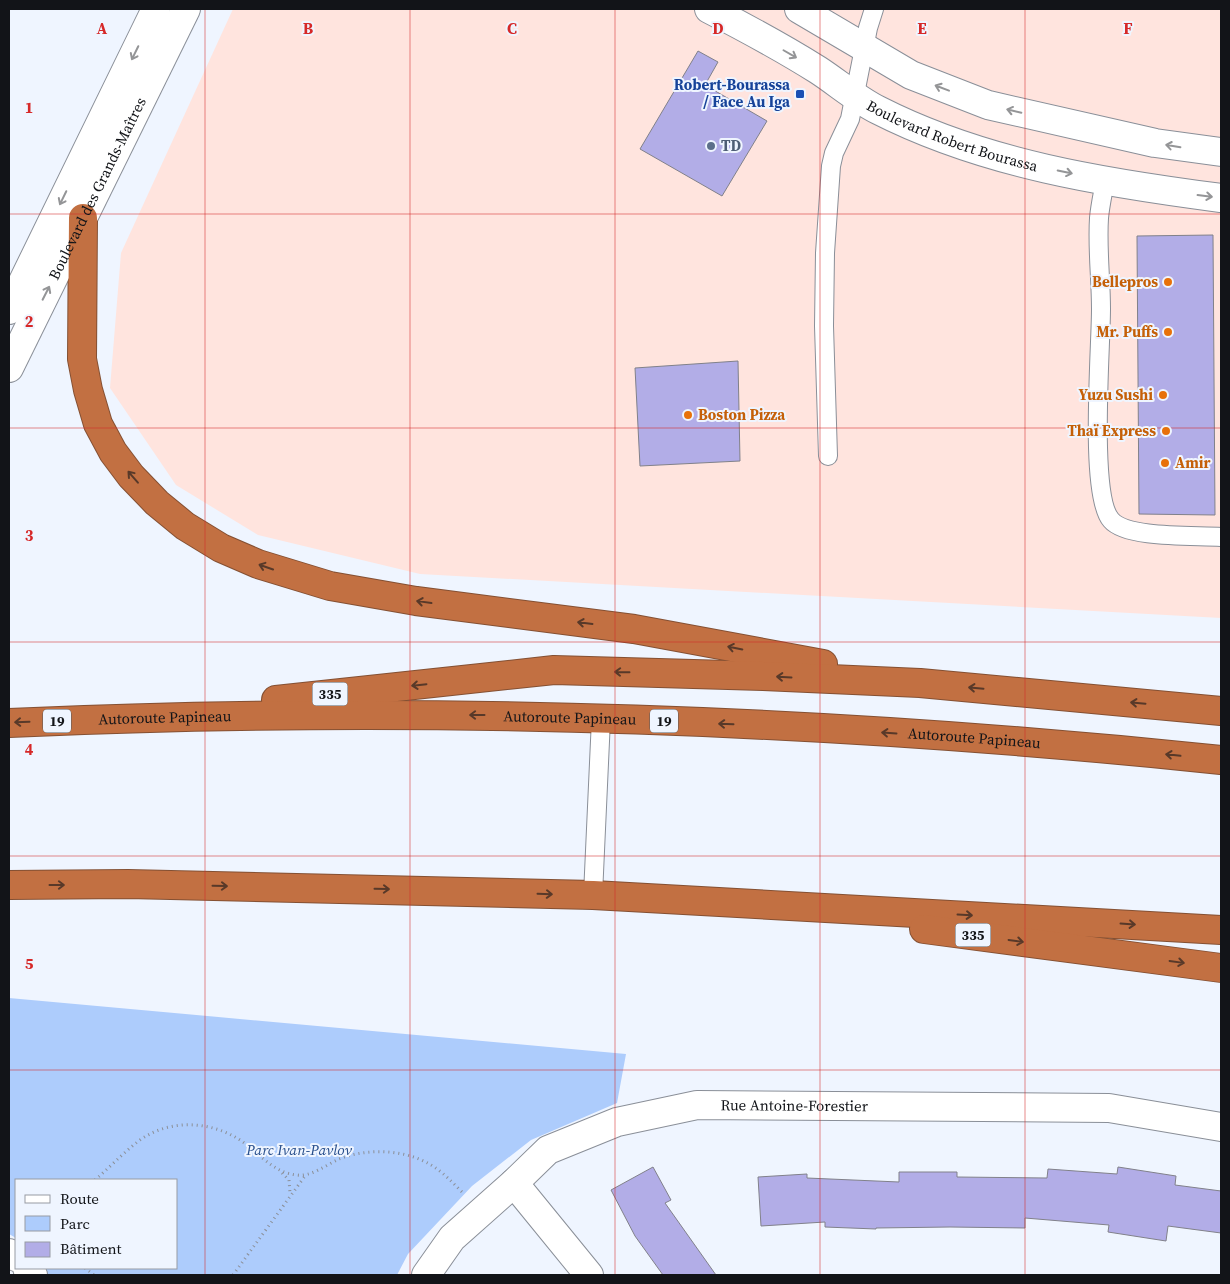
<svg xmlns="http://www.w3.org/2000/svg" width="1230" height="1284" font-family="'Source Serif 4',serif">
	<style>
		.commercial { fill: #ffe4de }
		.green { fill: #adccfc }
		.building { fill: #b2ade7; stroke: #81818a }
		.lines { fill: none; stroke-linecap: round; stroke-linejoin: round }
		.lane-casing { stroke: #8a8f98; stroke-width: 20 }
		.street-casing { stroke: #8a8f98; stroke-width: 30 }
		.secondary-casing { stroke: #8a8f98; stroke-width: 30 }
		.highway-casing { stroke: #845033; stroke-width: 30 }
		.path { stroke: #8b8f97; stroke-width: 3; stroke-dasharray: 1 4; stroke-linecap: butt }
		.lane { stroke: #fff; stroke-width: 18 }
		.street { stroke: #fff; stroke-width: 28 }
		.secondary { stroke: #fff; stroke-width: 28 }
		.highway { stroke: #c27042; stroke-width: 28 }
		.oneway { stroke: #949597 }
		.oneway2 { stroke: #583929 }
		.grid { fill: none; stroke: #d62828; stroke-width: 1; stroke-opacity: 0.55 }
		.transit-dot { fill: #1a4fb4; stroke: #eff5ff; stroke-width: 2 }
		.service-dot { fill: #5c6f8a; stroke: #eff5ff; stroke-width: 2 }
		.food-dot { fill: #e8710a; stroke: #eff5ff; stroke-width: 2 }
		.labels { text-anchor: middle; stroke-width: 4; stroke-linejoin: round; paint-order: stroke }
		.shield { fill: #eff5ff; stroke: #54585d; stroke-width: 1 }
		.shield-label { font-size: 14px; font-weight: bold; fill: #121418 }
		.transit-label { font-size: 15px; font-weight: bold; fill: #164399; stroke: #eff5ff; text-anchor: end }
		.street-label { font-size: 15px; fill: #121418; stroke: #eff5ff }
		.service-label { font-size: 15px; font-weight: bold; fill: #4e5e75; stroke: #eff5ff; text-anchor: start }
		.food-label { font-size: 15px; font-weight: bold; fill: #c56008; stroke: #eff5ff; text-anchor: end }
		.park-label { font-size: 15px; font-style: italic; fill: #284f8d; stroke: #eff5ff }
		.grid-label { font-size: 16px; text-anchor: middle; font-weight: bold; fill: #d62828; stroke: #eff5ff; stroke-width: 4; stroke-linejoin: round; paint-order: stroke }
	</style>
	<rect width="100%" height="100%" fill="#eff5ff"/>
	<path class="commercial" d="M233 9H1221V618L420 574 258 535 176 485 110 388 121 253Z"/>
	<path class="green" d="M9 998 626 1054 617 1103 531 1140 472 1186 408 1254 397 1275H48L45 1268H176V1180H16V1238L9 1234Z"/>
	<path class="building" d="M698 51 718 62 705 85 767 121 722 196 640 149Z
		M1213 235 1215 515 1139 514 1137 236Z
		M738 361 740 461 640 466 635 368Z
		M653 1167 671 1200 665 1203 716 1275H663L635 1236 611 1190Z
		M1118 1167 1176 1176 1175 1185 1221 1191V1233L1168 1226 1166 1241 1108 1232 1109 1225 1025 1218V1228L950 1227 876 1228V1229L825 1227V1222L761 1226 758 1177 807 1174V1178L899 1182V1172H957V1177L1047 1178 1048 1169 1117 1174Z"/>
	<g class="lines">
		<defs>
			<path id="lane" d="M1105 181C1103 193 1100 206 1099 218 1097 248 1101 279 1101 309 1101 349 1089 495 1111 520 1127 539 1196 535 1221 537
				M828 456 824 326 825 253 831 166 834 153 850 119 868 28 874 9
				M593 895 601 719"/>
			<g id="street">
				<path d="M514 1183 589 1275"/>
				<path d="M9 1253 16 1257"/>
				<path d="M27 1268 33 1275"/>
				<path id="s1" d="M426 1275 452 1238 514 1183 548 1150 617 1122 697 1105 1109 1108 1221 1127"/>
			</g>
			<g id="secondary">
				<path id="s2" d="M709 9C746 28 783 48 818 70 838 83 856 99 878 110 984 164 1105 183 1221 198"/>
				<path d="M799 9 911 75 988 105 1155 143 1221 152"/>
				<path d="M9 310 156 9"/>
				<path id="s3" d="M9 368 186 9"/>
			</g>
			<g id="highway">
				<path d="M83 218 82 359 88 390 98 424 113 452 131 476 157 503 185 526 221 548 258 564 330 586 416 601 634 629 823 664"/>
				<path d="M276 700 554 670 763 676 920 683 1221 711"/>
				<path id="s4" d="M9 723C413 705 819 718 1221 760"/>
				<path d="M9 885 128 884 593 895 1221 930"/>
				<path d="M924 929 1221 968"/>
			</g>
		</defs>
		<use href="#lane" class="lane-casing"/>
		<use href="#street" class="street-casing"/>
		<use href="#secondary" class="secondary-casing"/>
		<use href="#highway" class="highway-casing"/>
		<path class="path" d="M282 1173 289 1180 290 1193
			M95 1180C110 1167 124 1152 140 1140 171 1118 213 1121 243 1142 261 1155 274 1173 297 1175 311 1177 326 1165 339 1159 367 1148 405 1149 431 1165 443 1172 452 1182 462 1192
			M85 1268 94 1275
			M233 1275 305 1176"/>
		<use href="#lane" class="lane"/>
		<use href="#street" class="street"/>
		<use href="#secondary" class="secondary"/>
		<use href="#highway" class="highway"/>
	</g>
	<defs><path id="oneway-shaft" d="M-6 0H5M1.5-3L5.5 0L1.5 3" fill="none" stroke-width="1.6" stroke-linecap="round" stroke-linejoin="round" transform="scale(1.25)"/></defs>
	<g class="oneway">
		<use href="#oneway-shaft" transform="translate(135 53) rotate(116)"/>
		<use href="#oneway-shaft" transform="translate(790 54) rotate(30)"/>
		<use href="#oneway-shaft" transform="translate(942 88) rotate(-159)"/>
		<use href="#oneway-shaft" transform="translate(1014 111) rotate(-167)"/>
		<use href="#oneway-shaft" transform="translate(1173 146) rotate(-171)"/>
		<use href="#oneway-shaft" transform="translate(1065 172) rotate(12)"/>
		<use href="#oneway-shaft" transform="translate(1205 196) rotate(7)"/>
		<use href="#oneway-shaft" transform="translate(63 198) rotate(116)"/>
		<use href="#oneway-shaft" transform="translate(46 293) rotate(-63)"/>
	</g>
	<g class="oneway2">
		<use href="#oneway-shaft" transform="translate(133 477) rotate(-131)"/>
		<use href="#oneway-shaft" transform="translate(266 567) rotate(-161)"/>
		<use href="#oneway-shaft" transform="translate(424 602) rotate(-172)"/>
		<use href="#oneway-shaft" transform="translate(585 623) rotate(-173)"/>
		<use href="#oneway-shaft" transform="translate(735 648) rotate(-169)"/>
		<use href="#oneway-shaft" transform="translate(622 672) rotate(-179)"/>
		<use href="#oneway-shaft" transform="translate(784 677) rotate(-177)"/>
		<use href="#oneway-shaft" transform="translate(419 685) rotate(174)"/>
		<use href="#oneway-shaft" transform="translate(976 688) rotate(-175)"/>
		<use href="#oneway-shaft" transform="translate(1138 703) rotate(-175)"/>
		<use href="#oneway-shaft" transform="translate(477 715) rotate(180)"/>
		<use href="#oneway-shaft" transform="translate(22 722) rotate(178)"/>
		<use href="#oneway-shaft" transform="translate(726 724) rotate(-178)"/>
		<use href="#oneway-shaft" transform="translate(889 733) rotate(-176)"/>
		<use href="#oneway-shaft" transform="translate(1173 755) rotate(-174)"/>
		<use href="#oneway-shaft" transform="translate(57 885)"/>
		<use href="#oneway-shaft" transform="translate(220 886) rotate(1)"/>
		<use href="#oneway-shaft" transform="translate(382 889) rotate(1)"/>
		<use href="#oneway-shaft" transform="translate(545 894) rotate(2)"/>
		<use href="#oneway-shaft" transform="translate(965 915) rotate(3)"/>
		<use href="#oneway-shaft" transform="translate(1128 924) rotate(4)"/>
		<use href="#oneway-shaft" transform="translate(1016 941) rotate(8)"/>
		<use href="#oneway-shaft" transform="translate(1177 962) rotate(8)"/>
	</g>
	<path class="grid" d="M205 9V1275M410 9V1275M615 9V1275M820 9V1275M1025 9V1275M9 214H1221M9 428H1221M9 642H1221M9 856H1221M9 1070H1221"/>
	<rect class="transit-dot" x="795" y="89" width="10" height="10" rx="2.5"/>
	<circle class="service-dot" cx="711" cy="146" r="5"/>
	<g class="food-dot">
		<circle cx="1168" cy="282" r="5"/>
		<circle cx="1168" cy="332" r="5"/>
		<circle cx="1163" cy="395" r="5"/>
		<circle cx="688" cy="415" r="5"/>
		<circle cx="1166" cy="431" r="5"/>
		<circle cx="1165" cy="463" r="5"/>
	</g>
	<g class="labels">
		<g class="shield">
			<rect x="312.5" y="682.5" width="35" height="23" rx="4"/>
			<rect x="43" y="709.5" width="28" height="23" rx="4"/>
			<rect x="650" y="709.5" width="28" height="23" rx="4"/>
			<rect x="955.5" y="923.5" width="35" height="23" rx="4"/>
		</g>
		<g class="shield-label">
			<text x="330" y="699">335</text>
			<text x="57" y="726">19</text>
			<text x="664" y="726">19</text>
			<text x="973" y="940">335</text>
		</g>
		<g class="transit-label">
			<text x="790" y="90">Robert-Bourassa<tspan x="790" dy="17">/ Face Au Iga</tspan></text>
		</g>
		<g class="street-label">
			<text dy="5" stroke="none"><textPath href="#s2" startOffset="276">Boulevard Robert Bourassa</textPath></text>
			<text dy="5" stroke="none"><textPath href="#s3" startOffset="200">Boulevard des Grands-Maîtres</textPath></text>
			<text dy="5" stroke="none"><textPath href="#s4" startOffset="156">Autoroute Papineau</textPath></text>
			<text dy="5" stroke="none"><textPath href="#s4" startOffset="561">Autoroute Papineau</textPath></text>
			<text dy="5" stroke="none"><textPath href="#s4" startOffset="966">Autoroute Papineau</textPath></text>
			<text dy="5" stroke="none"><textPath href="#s1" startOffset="429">Rue Antoine-Forestier</textPath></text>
		</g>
		<g class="service-label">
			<text x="721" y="151">TD</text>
		</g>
		<g class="food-label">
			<text x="1158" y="287">Bellepros</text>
			<text x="1158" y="337">Mr. Puffs</text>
			<text x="1153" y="400">Yuzu Sushi</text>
			<text x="698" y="420" text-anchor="start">Boston Pizza</text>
			<text x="1156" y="436">Thaï Express</text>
			<text x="1175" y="468" text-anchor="start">Amir</text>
		</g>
		<g class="park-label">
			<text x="299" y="1155">Parc Ivan-Pavlov</text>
		</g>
	</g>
	<g class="grid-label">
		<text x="102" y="34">A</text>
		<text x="308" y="34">B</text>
		<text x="512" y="34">C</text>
		<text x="718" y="34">D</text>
		<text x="922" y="34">E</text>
		<text x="1128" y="34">F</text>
		<text x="29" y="113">1</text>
		<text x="29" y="327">2</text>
		<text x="29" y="541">3</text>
		<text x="29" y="755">4</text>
		<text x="29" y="969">5</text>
	</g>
	<rect width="1230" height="1284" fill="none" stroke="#121418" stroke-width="20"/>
	<rect x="15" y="1179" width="162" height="90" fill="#eff5ff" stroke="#979ba3"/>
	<rect x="25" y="1195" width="25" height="8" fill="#ffffff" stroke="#979ba3"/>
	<text x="60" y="1204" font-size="15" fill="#121418">Route</text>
	<rect x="25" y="1216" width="25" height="15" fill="#adccfc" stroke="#979ba3"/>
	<text x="60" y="1229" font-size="15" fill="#121418">Parc</text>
	<rect x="25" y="1242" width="25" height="15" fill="#b2ade7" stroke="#979ba3"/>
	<text x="60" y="1254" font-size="15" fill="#121418">Bâtiment</text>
</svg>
